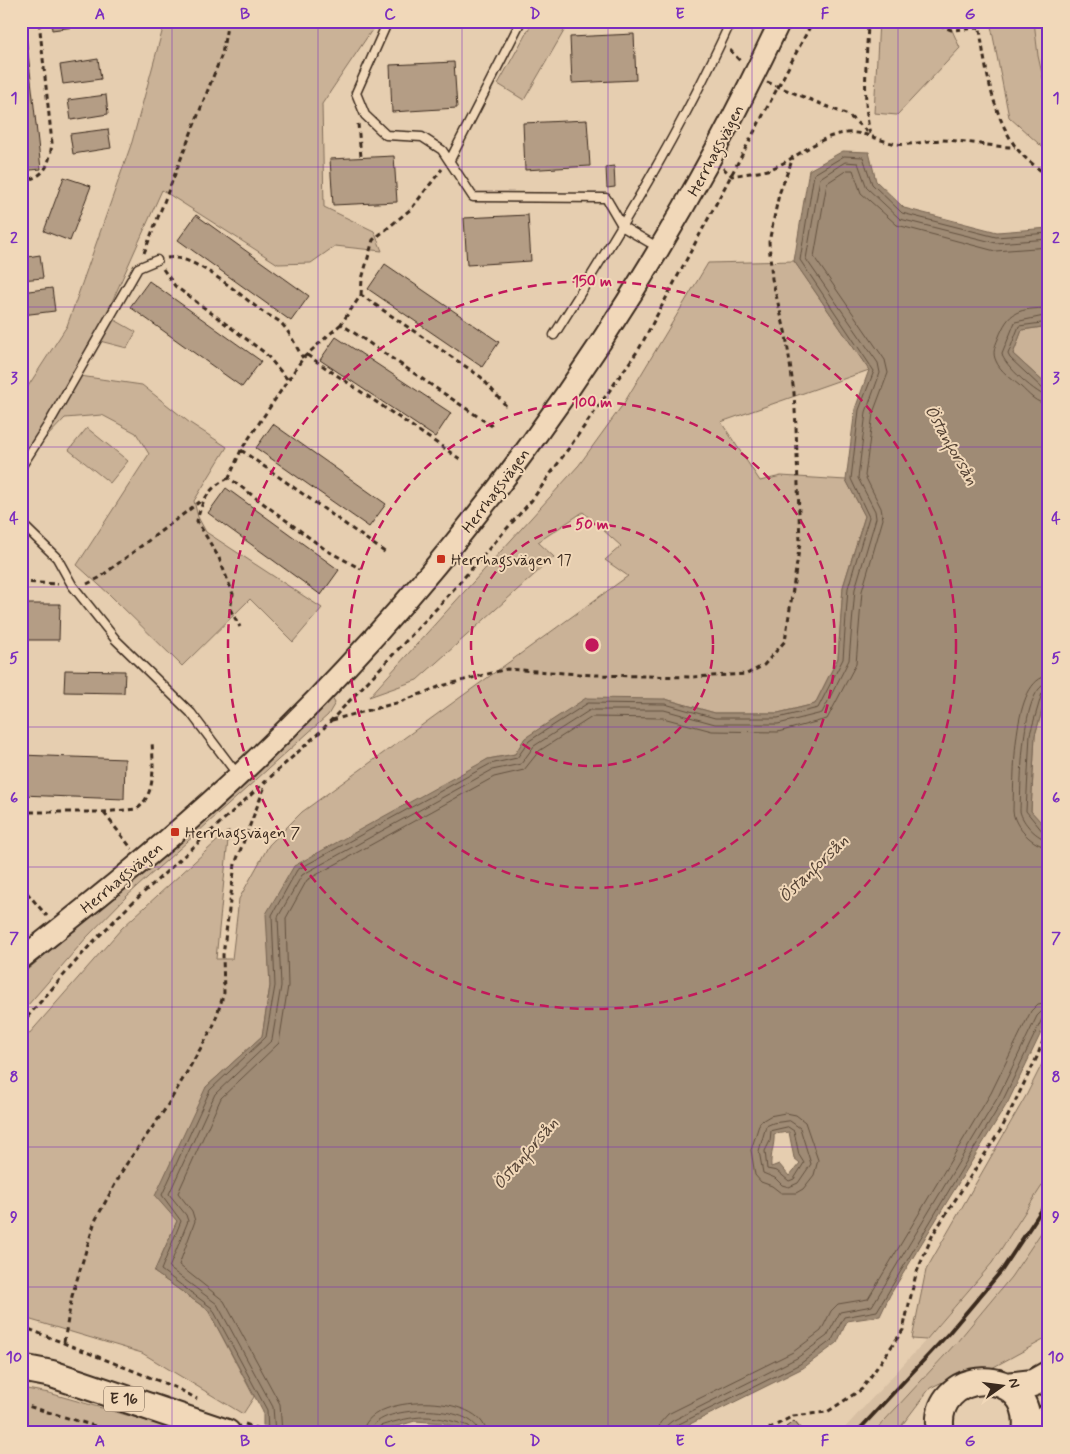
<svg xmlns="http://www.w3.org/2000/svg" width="1070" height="1454" font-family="Mynerve,sans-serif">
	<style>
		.built { fill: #d7bfa3 }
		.green { fill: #cab297; stroke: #826e5a }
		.water { fill: #9f8b74; stroke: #776452; fill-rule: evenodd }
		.pier { fill: #e6ceb0 }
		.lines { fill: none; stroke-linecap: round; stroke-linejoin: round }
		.shore { stroke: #635140; stroke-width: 1 }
		.building { fill: #b49d85; stroke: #3b2a1e }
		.service-casing { stroke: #3b2a1e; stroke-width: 11 }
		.tertiary-casing { stroke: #3b2a1e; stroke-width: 24 }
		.trunk-casing { stroke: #3b2a1e; stroke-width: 30 }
		.path { stroke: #3b2a1e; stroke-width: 3; stroke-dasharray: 5 4; stroke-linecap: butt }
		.service { stroke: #f1d8b9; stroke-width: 8 }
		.tertiary { stroke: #f1d8b9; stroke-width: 20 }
		.trunk { stroke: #f1d8b9; stroke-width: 26 }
		.rail { stroke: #3b2a1e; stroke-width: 4 }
		.grid { fill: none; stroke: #7b2cbf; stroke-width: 1; stroke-opacity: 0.55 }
		.ring { fill: none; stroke: #c2185b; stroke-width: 2.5; stroke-dasharray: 9 6 }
		.poi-dot { fill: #c8321e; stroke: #f1d8b9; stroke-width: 2 }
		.labels { text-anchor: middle; stroke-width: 4; stroke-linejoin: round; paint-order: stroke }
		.shield { fill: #f1d8b9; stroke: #725e4c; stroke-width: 1 }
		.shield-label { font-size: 15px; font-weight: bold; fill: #3b2a1e }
		.street-label { font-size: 16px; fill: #3b2a1e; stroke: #f1d8b9 }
		.poi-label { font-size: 16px; fill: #3b2a1e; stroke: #f1d8b9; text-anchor: start }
		.water-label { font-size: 18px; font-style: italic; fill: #544234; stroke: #f1d8b9 }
		.centre { fill: #c2185b; stroke: #f1d8b9; stroke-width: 2.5 }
		.ring-label { font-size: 15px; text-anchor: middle; font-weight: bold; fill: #c2185b; stroke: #f1d8b9; stroke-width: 4; stroke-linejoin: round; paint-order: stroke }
		.neatline { fill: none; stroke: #7b2cbf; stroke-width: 2 }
		.grid-label { font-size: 16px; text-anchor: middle; font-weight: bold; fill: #7b2cbf }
	</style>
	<rect width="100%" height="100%" fill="#e6ceb0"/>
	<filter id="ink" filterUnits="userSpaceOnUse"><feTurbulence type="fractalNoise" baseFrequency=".02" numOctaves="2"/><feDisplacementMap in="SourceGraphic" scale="10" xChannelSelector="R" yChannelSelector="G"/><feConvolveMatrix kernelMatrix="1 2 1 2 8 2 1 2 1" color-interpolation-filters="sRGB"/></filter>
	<g filter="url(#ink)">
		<path class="built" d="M1034 21H1049V104L1038 56Z
			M1049 1175V1221L1011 1277 957 1342 873 1433H840L939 1326 992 1263Z"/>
		<path class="green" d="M165 21H378L322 104 324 207 374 231 382 251 335 246 311 263 278 264 162 190 106 315 136 332 127 348 92 339 73 375 142 385 190 423 227 447 194 501 198 517 206 532 322 608 293 642 250 599 182 666 109 594 77 565 149 454 136 433 102 415 65 418 21 464V397L67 326 132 142Z
			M533 21H557L564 31 524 100 498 84Z
			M879 21H948L960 48 897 115 874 113Z
			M990 21H1034L1038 56 1049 104V153L1009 117Z
			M794 261 869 370 721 422 760 481 781 476 846 480 865 516 843 587 838 658 815 704 778 713H715L665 699 525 738 515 754 488 759 267 914 270 986 262 1036 206 1087 177 1221 154 1272 208 1310 254 1397 243 1414 142 1353 21 1317V1043L122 928 229 830 216 959H232L239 899 269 845 302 812 628 576 605 560 621 546 583 512 538 542 554 557 417 680 369 697 579 465 624 403 708 263Z
			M1049 326V387L1013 354 1022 330Z
			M87 428 128 461 110 483 69 450Z
			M1049 687V831L1031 812 1035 735Z
			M328 691 335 703 328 715 127 896 87 937 21 1013V975L150 868 255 773 294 734Z
			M1049 1050V1175L992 1263 926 1340 912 1339 926 1270 1027 1094Z
			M1049 1221V1337L990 1369 959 1374 930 1388 896 1433H873L957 1342 1011 1277Z
			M21 1388 49 1393 179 1430 178 1433H21Z"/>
		<path class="water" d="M843 151 869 152 876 181 904 208 997 232 1049 228V326L1022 330 1013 354 1049 387V687L1035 735 1031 811 1049 831V1016L1008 1102 890 1295 880 1316 847 1321 837 1343 803 1368 672 1433H475L443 1423 415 1421 374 1433H263V1412L208 1310 154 1272 177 1221 155 1196 206 1087 262 1036 270 986 266 914 294 866 488 759 515 754 525 738 586 698 665 699 715 713H778L815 704 838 658 843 587 865 516 846 480 855 409 869 370 794 261 809 170ZM789 1132 794 1158 800 1163 789 1176 779 1164 771 1167C770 1154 775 1145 774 1134Z"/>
		<path class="pier" d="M261 1425 284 1433H260Z"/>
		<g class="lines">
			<path class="shore" d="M1049 308C1018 309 1009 310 998 339 995 346 992 353 996 361 1000 371 1012 379 1020 386 1029 394 1036 404 1049 404
				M1049 315 1015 322 1002 354C1003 364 1038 396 1049 397
				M1049 322 1019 326 1008 354 1010 358 1043 389 1049 391
				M1049 676C1011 677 1014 783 1013 811 1014 826 1033 847 1049 847
				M1049 683C1020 685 1021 788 1020 811 1022 822 1037 839 1049 840
				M1049 689 1042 693 1030 734 1026 811 1043 832 1049 834
				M786 1113 796 1115 805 1122 818 1160 814 1175 803 1189 796 1193H781L772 1186 761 1182 755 1175 751 1150 760 1122 770 1116Z
				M790 1121 800 1128 811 1164 798 1183 789 1187 782 1185 775 1178 763 1173 759 1151 766 1126 773 1123Z
				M788 1127 794 1131 799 1155 804 1163 794 1179 789 1181 777 1171 767 1169 765 1151 770 1141 771 1131Z
				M268 1433 267 1410 212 1308 161 1270 181 1221 162 1195 210 1090 266 1037 275 986 272 915 297 870 490 764 517 758 529 741 588 703 665 704 715 718H778L818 708 843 659 848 588 869 517 851 479 859 410 874 371 800 260 814 174 844 156 863 157 872 184 902 213 996 237 1049 233
				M275 1433 273 1407 217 1304 169 1268 188 1221 186 1215 169 1194 215 1094 272 1040 281 986 278 917 302 875 492 770 521 764 534 746 590 710H664L715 724H778L822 713 849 660 855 589 876 518 875 511 858 478 866 412 880 373 878 363 806 259 820 178 845 162 858 163 867 188 900 219 996 243 1049 239
				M282 1433 280 1404 224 1301 179 1265 195 1221 192 1211 178 1193 221 1098 279 1043 288 986 286 918 307 880 494 777 524 770 539 751 592 717 663 718 712 731 778 732 827 719 856 664 862 591 883 519 881 508 865 476 873 413 888 373 885 360 814 257 827 183 847 170H853L861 193 897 225 995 251 1049 247
				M363 1433C364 1392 485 1393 486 1433
				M370 1433C372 1403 477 1403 479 1433
				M377 1433 380 1426C418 1414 431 1414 469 1426L472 1433
				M658 1433 660 1423 668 1414 793 1352 821 1331 831 1311 838 1304 868 1299 991 1093 1031 1011 1038 1004 1049 1002
				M665 1433 666 1426 672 1421 797 1358 827 1336 840 1312 872 1306 998 1097 1037 1016 1042 1011 1049 1010
				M672 1433 675 1426 800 1364 832 1340 844 1317 877 1311 1003 1100 1042 1019 1049 1016"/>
		</g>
		<path class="building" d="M51 21H96L97 24 52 30Z
			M105 21H141L107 29Z
			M440 21H504V22L440 25Z
			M634 34 636 80 572 83 570 37Z
			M21 35H26L41 169 21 171Z
			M98 59 101 79 63 84 60 65Z
			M454 62 457 108 392 112 390 65Z
			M106 95 108 114 71 120 68 100Z
			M587 120 590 166 525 170 523 123Z
			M108 129 111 148 73 154 70 134Z
			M394 156 397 202 333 205 330 159Z
			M614 166 615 187 607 188 606 167Z
			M64 177 91 186 70 241 44 231Z
			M196 215 309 296 291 321 178 240Z
			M528 215 531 261 467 265 464 218Z
			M40 255 43 278 21 280V258Z
			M385 264 499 342 482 367 368 289Z
			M149 281 261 361 242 387 130 307Z
			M52 288 55 311 22 315 21 292Z
			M336 337 451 413 435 437 320 360Z
			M273 424 386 504 369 527 256 448Z
			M226 488 339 570 321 595 208 513Z
			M21 604H60L59 640H21Z
			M65 670 125 671 124 693 64 692Z
			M21 755 125 759 124 799 21 795Z
			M794 1421 800 1428 791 1433 786 1427Z"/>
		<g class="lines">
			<defs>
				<path id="service" d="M388 21 356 93 365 115 386 135 422 137 442 150 473 197 606 198 623 227 659 248
					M450 160 521 21
					M554 335C620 231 680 133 731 21
					M21 467 48 425 138 268 157 260
					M21 523 57 558 72 585 116 640 191 713 237 774"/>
				<path id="tertiary" d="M21 959C85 908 149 857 210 802 450 584 642 315 780 21"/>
				<path id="trunk" d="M21 1368 52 1374 227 1433
					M1006 1386 1033 1383 1049 1374
					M941 1433C928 1367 1037 1361 1026 1433
					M1035 1433 1049 1417"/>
			</defs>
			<use href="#service" class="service-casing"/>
			<use href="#tertiary" class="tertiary-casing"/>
			<use href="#trunk" class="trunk-casing"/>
			<path class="path" d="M868 21C867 59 862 96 870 134
				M931 21 951 30 979 28
				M979 21C984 62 991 111 1015 146 1023 158 1038 168 1049 177
				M730 50 741 62
				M767 82 848 115 870 134
				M358 124 361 157
				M723 168 732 176C745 173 761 173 773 168 797 158 819 136 845 133 867 131 877 141 897 144 911 146 928 140 943 140 967 141 990 147 1015 147
				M21 181C46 177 49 166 52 143L39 21
				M144 253 222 54 228 21
				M167 258C195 253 242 297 263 312 269 316 275 318 280 322 289 330 296 347 303 358
				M163 269 175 286 265 353 288 380
				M361 295 362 279 373 240 411 209 442 169
				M341 324 303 358 241 450 386 553
				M307 355 463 461
				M492 426 341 324 361 295 481 377 507 407
				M241 450 229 478 326 550 361 569
				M229 478C209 487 202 500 197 521L219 558 233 594 230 609 240 627
				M21 582 58 584
				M87 584 99 578 202 500
				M332 720 400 702 441 686 507 669 594 675 691 677 747 674 764 665 785 641 800 543 796 427 794 393 786 335 772 279 769 242 779 194 793 158
				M21 812H103L137 809C157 793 153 763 152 741
				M104 813 132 849
				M21 886 47 916
				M21 1024 92 943 131 904 321 731 437 608 532 500 639 349 813 21
				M21 1326 179 1389 197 1399
				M64 1342 72 1296 95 1221 125 1166 166 1108 213 1027 224 993 223 955 235 864 265 786
				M21 1404 118 1433
				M245 1424 270 1433
				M761 1433 793 1416 827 1412 862 1389 903 1330 916 1274 933 1234 1002 1128 1037 1057 1049 1025"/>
			<use href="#service" class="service"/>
			<use href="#tertiary" class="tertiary"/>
			<use href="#trunk" class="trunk"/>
			<path class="rail" d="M1047 21 1049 39
				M856 1433 948 1334 1002 1270 1049 1199"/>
		</g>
	</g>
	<path class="grid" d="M172 21V1433M318 21V1433M462 21V1433M608 21V1433M752 21V1433M898 21V1433M21 167H1049M21 307H1049M21 447H1049M21 587H1049M21 727H1049M21 867H1049M21 1007H1049M21 1147H1049M21 1287H1049"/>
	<g class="ring">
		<circle cx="592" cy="645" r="121"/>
		<circle cx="592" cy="645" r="243"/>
		<circle cx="592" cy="645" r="364"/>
	</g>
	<g class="poi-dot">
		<rect x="436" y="554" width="10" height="10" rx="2.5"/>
		<rect x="170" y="827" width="10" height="10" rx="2.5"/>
	</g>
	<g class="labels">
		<rect class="shield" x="104" y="1386.5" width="40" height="25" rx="4"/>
		<g class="shield-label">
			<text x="124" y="1404">E 16</text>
		</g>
		<g class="street-label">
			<text transform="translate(715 150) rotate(-62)" y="6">Herrhagsvägen</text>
			<text transform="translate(495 490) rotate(-53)" y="6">Herrhagsvägen</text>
			<text transform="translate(121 877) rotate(-40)" y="6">Herrhagsvägen</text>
		</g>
		<g class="poi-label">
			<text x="451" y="565">Herrhagsvägen 17</text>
			<text x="185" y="838">Herrhagsvägen 7</text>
		</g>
		<g class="water-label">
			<text transform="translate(952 445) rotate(60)" y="6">Östanforsån</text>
			<text transform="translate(813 868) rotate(-44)" y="6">Östanforsån</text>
			<text transform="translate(525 1153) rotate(-49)" y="6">Östanforsån</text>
		</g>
	</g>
	<circle cx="592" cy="645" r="8" class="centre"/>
	<g class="ring-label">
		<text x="592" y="286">150 m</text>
		<text x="592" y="407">100 m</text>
		<text x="592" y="529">50 m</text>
	</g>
	<rect width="1070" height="1454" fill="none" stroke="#f1d8b9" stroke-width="55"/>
	<g transform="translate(1002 1386) rotate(76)" stroke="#f1d8b9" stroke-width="4" paint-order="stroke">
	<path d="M0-4L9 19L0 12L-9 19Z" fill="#3b2a1e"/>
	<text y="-8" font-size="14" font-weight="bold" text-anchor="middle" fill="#3b2a1e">N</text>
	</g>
	<rect x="28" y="28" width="1014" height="1398" class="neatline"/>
	<g class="grid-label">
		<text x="100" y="19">A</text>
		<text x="245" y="19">B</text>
		<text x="390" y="19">C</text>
		<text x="535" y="19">D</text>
		<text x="680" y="19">E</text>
		<text x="825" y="19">F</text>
		<text x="970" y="19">G</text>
		<text x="14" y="103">1</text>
		<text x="1056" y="103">1</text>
		<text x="14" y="243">2</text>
		<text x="1056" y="243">2</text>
		<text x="14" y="383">3</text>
		<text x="1056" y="383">3</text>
		<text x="14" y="523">4</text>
		<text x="1056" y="523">4</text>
		<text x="14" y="663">5</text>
		<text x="1056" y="663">5</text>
		<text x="14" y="803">6</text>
		<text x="1056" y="803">6</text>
		<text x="14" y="943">7</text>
		<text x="1056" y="943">7</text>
		<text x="14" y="1082">8</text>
		<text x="1056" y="1082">8</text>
		<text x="14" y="1222">9</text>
		<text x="1056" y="1222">9</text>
		<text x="14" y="1362">10</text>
		<text x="1056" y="1362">10</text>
		<text x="100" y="1446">A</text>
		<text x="245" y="1446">B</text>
		<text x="390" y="1446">C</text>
		<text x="535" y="1446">D</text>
		<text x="680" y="1446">E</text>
		<text x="825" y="1446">F</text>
		<text x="970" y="1446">G</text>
	</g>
</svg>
